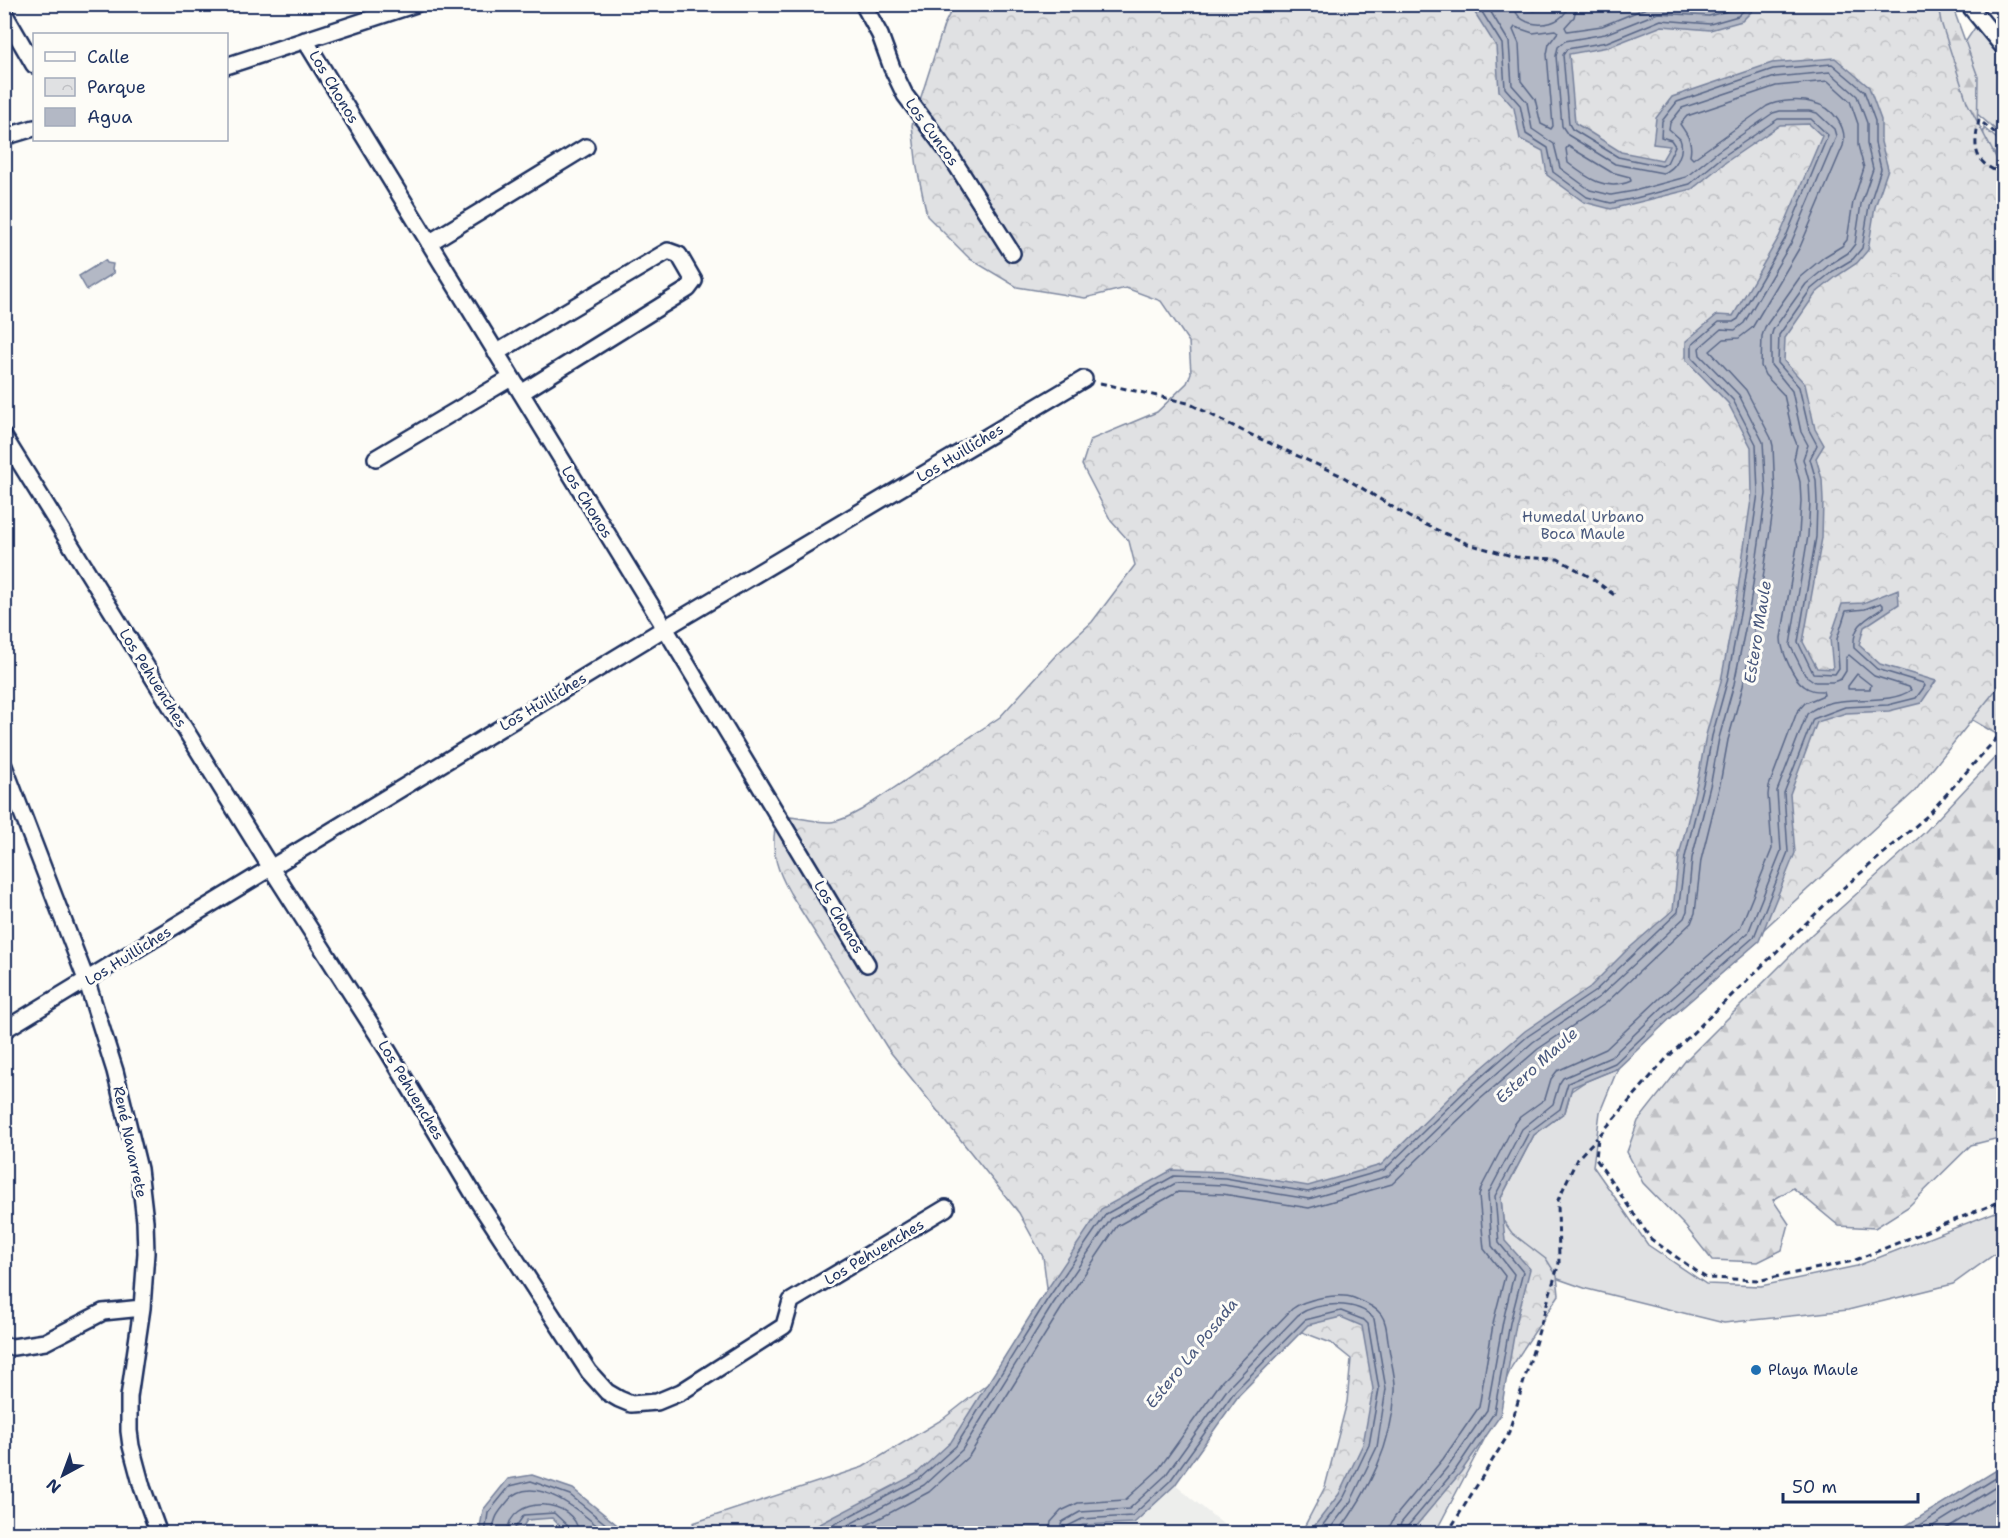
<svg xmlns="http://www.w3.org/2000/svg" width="2008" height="1538" font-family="'Shantell Sans',sans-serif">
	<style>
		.built { fill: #edeeec }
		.grass { fill: #e0e1e3; stroke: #7e88a0; stroke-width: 1.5 }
		.forest { fill: url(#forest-firs); stroke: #7e88a0; stroke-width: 1.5 }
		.park { fill: url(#park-crowns); stroke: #7e88a0; stroke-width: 1.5 }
		.water { fill: #b3b8c5; stroke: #76819c; stroke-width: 1.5 }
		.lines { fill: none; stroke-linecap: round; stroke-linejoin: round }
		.shore { stroke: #586687; stroke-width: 1.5 }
		.street-casing { stroke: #1b2f5e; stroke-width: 20 }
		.path { stroke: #1b2f5e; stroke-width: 3; stroke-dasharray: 6 4.5; stroke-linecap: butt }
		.street { stroke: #fdfcf7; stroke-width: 15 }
		.poi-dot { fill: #1f6fb2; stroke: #fdfcf7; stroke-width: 2 }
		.labels { text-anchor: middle; stroke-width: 6; stroke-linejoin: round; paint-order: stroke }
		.street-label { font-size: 15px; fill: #1b2f5e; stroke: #fdfcf7 }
		.park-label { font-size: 15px; fill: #4c5c7f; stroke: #fdfcf7 }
		.poi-label { font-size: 15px; fill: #1b2f5e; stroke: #fdfcf7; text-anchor: start }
		.water-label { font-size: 16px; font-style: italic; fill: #49587d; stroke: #fdfcf7 }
	</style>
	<defs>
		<pattern id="forest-firs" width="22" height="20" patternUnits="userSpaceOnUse" patternTransform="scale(1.5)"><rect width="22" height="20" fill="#e0e1e3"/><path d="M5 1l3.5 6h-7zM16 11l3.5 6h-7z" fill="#c0c1c5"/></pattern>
		<pattern id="park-crowns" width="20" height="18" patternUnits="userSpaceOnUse" patternTransform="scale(1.5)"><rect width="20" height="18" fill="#e0e1e3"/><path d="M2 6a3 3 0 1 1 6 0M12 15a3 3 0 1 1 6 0" fill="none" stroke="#c0c1c5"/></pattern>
	</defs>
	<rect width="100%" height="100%" fill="#fdfcf7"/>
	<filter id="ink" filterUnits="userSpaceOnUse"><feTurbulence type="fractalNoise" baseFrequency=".0167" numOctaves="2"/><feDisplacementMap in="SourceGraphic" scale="12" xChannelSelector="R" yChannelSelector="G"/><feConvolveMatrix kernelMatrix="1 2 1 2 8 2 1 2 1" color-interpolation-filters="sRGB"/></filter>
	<g filter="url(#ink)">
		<path class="built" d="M1175 1485 1234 1533 1067 1534 1083 1525 1134 1522Z
			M552 1518 567 1533 519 1534 527 1520Z"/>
		<path class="grass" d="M1976 26 2003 60V136L1975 112 1956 56Z
			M1984 128 2003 144V161L1983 143Z
			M1618 1068 1600 1112 1593 1166 1648 1245 1706 1284 1761 1286 1857 1266 2003 1209V1248L1953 1284 1848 1310 1724 1323 1587 1289 1530 1269 1505 1241 1501 1198 1534 1135 1565 1112 1572 1087Z"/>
		<path class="forest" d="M1875 5H1952L1978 77 1977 149Z
			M2003 650V738L1957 711Z
			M2003 749V1137L1971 1145 1908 1207 1875 1228 1839 1226 1793 1188 1773 1200 1789 1224 1782 1250 1758 1262 1712 1260 1685 1226 1643 1183 1627 1152 1638 1121 1686 1060 1812 934 1925 832Z"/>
		<path class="park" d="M954 5H1938L1941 22 1967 102 2003 171V681L1915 791 1634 1048 1561 1098 1523 1136 1495 1200 1502 1219 1512 1233 1547 1260 1557 1276 1559 1295 1512 1366 1499 1396 1485 1438 1435 1533H1301L1325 1487 1347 1402 1351 1359 1331 1343 1302 1332 1276 1343 1042 1534H699L693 1523 863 1467 943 1419 999 1375 1048 1295 1043 1257 1019 1213 888 1049 790 893C778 872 771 853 775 829L790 817C825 821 828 829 861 810L1000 717 1056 655 1092 622 1135 565 1129 541 1111 521 1082 465 1090 440 1157 412 1187 383 1191 373 1189 342 1161 301 1126 288 1085 298 1017 287 970 259 927 216 917 168 912 125 944 25Z"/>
		<path class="water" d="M1562 4 1758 5 1742 21 1710 30 1662 26 1608 47 1569 54 1575 123 1621 152 1662 160 1670 146 1653 144 1656 118 1672 97 1772 63 1835 58 1869 87 1881 120V142L1888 169 1875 207 1868 250 1857 263 1837 276 1816 293 1785 338 1784 361 1805 384 1815 429 1824 445 1816 458 1822 479 1823 501 1822 538 1803 642 1817 668 1833 669 1830 639 1842 604 1863 603 1898 589 1899 604 1864 627 1859 645 1880 664 1936 681 1921 703 1889 711 1846 713 1817 722 1790 794 1795 853 1759 941 1676 1013 1618 1068 1572 1087 1565 1112 1534 1135 1501 1198 1505 1241 1530 1269 1516 1324 1500 1416 1461 1472 1410 1533H1309L1339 1494 1363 1444 1373 1389 1362 1326 1341 1317 1308 1325 1239 1395 1175 1485 1134 1523 1083 1525 1067 1534 803 1533 916 1474 951 1442 1042 1297 1101 1209 1172 1170 1225 1172 1308 1186 1381 1165 1462 1085 1525 1031 1590 987 1626 951 1673 910 1679 856 1698 779 1706 735 1721 681 1736 602 1752 493 1751 447 1728 403 1686 360V341L1717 315 1733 316 1779 237 1822 136 1809 124 1780 125 1726 162 1692 189 1611 209 1584 202 1547 175 1543 151 1520 139 1514 108 1499 91 1496 46 1470 5H1523L1534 11Z
			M105 260 107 263 113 264 112 270 114 273 87 290 79 276Z
			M2003 1466V1533H1894Z
			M532 1475 573 1489 627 1533H567L552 1518 527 1520 519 1533H479L483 1510 508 1479Z"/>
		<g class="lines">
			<path class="shore" d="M1514 4C1515 32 1566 30 1568 4
				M1577 4 1574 17 1565 27 1567 31 1602 26 1656 4
				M1515 27 1533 33 1555 30 1558 32 1549 44 1547 54 1553 126 1551 129 1541 124 1535 99 1521 81 1519 44 1513 30Z
				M1568 146 1611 172 1630 177 1631 181C1606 192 1587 178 1568 163L1566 149Z
				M1857 674 1871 685 1870 689H1848V686Z
				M485 1534 488 1513 510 1486 531 1481 570 1495 618 1534
				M492 1534C495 1516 497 1514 508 1501 533 1469 585 1515 607 1534
				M507 1534C509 1493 576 1497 579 1534
				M514 1534 515 1528 524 1515 554 1513 570 1528 571 1534
				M816 1534 919 1479 956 1446 1047 1300 1106 1214 1174 1176 1225 1178 1308 1192 1384 1170 1467 1089 1528 1036 1594 992 1678 912 1685 857 1704 780 1712 736 1727 682 1742 603 1758 493 1756 444 1733 400 1692 358V345L1719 322H1733L1738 319 1785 239 1828 135 1811 119H1778L1722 157 1690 184 1636 198 1611 203 1587 197 1553 172 1548 148 1526 134 1520 105 1505 88 1502 44 1477 4
				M831 1534 924 1485 962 1450 1053 1304 1111 1219 1176 1183 1224 1185 1309 1199 1388 1176 1472 1095 1533 1042 1599 997 1684 918 1687 911 1692 858 1711 782 1719 738 1734 684 1750 605 1766 494 1763 442 1739 395 1700 355 1699 348 1721 329 1735 330 1744 323 1791 243 1834 142 1836 136 1834 129 1817 113 1809 111H1780L1773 113 1718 151 1686 177 1634 191 1611 195 1590 190 1560 168 1554 144 1532 129 1527 102 1512 85 1509 42 1486 4
				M850 1534 929 1492 969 1456 1061 1309 1117 1226 1178 1192 1223 1194 1309 1208 1392 1184 1478 1101 1538 1049 1605 1004 1691 923 1695 913 1701 860 1720 784 1728 740 1743 686 1759 606 1775 496 1773 446 1771 438 1746 390 1710 351 1724 339 1739 338 1752 328 1800 247 1843 146C1848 128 1833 107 1814 103 1801 99 1779 100 1767 106L1693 159 1690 156C1693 141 1687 135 1680 124L1687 116 1776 86 1828 81 1850 101 1858 124V145L1864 168 1853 202 1847 240 1842 246 1824 257 1800 277 1765 327 1762 336 1761 366 1765 375 1784 395 1793 435 1797 445 1794 459 1800 482 1801 501 1799 535 1781 638C1781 650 1793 679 1804 686 1810 691 1816 691 1823 691L1824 695 1805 703 1797 712 1769 786 1768 795 1772 849 1740 928 1661 997 1606 1049 1557 1071 1551 1079 1545 1099 1520 1117 1514 1125 1481 1188 1479 1196 1484 1249 1505 1276 1494 1319 1479 1407 1443 1459 1394 1518 1390 1526 1389 1534
				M1049 1534 1051 1522 1061 1511 1078 1503 1125 1500 1158 1470 1222 1381 1292 1309C1305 1299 1339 1292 1354 1298 1390 1312 1384 1319 1390 1354 1392 1366 1396 1379 1395 1391 1392 1445 1369 1491 1337 1534
				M1058 1534 1062 1522 1080 1512 1129 1509 1165 1476 1229 1387 1298 1315C1318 1302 1358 1299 1374 1319L1386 1389 1377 1447 1351 1501 1326 1534
				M1066 1534 1068 1526 1082 1519 1132 1516 1170 1481 1235 1391 1305 1320 1341 1311 1364 1320 1368 1324 1379 1389 1369 1445 1344 1497 1316 1534
				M1398 1534 1401 1523 1450 1464 1487 1410 1503 1321 1514 1274 1492 1246 1488 1194 1522 1129 1553 1104 1559 1084 1563 1078 1611 1057 1667 1003 1748 933 1781 851 1777 791 1807 714C1836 689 1884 709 1911 690L1909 687 1874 676 1849 655 1846 657V671L1841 679 1833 682H1815L1805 675 1790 645 1808 536 1810 502 1809 481 1803 459 1808 445 1801 432 1792 391 1771 365V337L1773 330 1806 284 1829 265 1848 253 1855 244 1861 204 1873 169 1867 144V123L1857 96 1830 72 1775 77 1682 108 1670 123 1669 129 1680 139C1685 152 1676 169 1663 173L1615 164 1568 135 1562 126 1556 56 1558 47 1565 41 1605 34 1658 13 1709 16 1734 9 1739 4
				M1406 1534 1407 1527 1456 1469 1494 1413 1510 1323 1523 1272 1499 1243 1495 1196 1529 1132 1560 1109 1568 1083 1615 1063 1672 1009 1754 937 1788 852 1784 793 1813 719 1845 707 1888 705 1916 698 1925 686 1923 683 1877 669 1854 648C1852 625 1866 619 1883 608V605L1881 603 1865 609 1846 611 1837 639 1839 668 1835 674 1813 673 1798 642 1816 537 1817 502 1816 480 1810 459 1817 445 1809 430 1799 387 1778 363 1779 335 1811 289 1833 271 1853 259 1862 248 1869 206 1881 169 1875 143V121L1864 91 1832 64 1773 69 1677 102 1662 121 1661 137 1671 140 1675 146 1667 163 1662 166 1618 157 1572 129 1569 124 1563 55 1567 49 1607 42 1661 20 1710 24 1738 16 1750 4
				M1906 1534 2004 1473
				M1920 1534 2004 1482
				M1937 1534 2004 1493"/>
			<defs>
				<path id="street" d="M863 4 880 35 892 68 905 95 950 155 1012 253
					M1968 4 2004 48
					M4 13 34 65
					M305 40 665 628 867 964
					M226 66 416 4
					M4 137 34 128
					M429 243 586 147
					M496 353 668 251 679 255 694 281 688 289 521 393
					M4 437 271 868 388 1051 477 1200 589 1372 607 1392 619 1399 631 1404 657 1402 681 1392 784 1326 791 1301 946 1208
					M376 458 511 378
					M4 766 87 982 115 1071 139 1169 145 1221 146 1253 142 1308 129 1397V1431L131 1446 142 1487 159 1534
					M4 1030 665 628 1084 379
					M4 1346 13 1347 45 1342 103 1312 142 1308"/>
			</defs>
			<use href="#street" class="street-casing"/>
			<path class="path" d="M2004 140 1979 120C1973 148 1973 164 2004 174
				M1100 383 1188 403 1243 431 1342 476 1409 517 1468 544 1516 557 1558 559 1590 577 1617 597
				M2004 730 1927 816 1834 896 1666 1059 1598 1137 1596 1159 1651 1239 1706 1278 1761 1280 1853 1261 2004 1200
				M1447 1534 1508 1435 1559 1263 1558 1200 1577 1159 1597 1138"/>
			<use href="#street" class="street"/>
		</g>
	</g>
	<circle class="poi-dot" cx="1756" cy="1370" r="6"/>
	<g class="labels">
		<g class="street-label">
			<text transform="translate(334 87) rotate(59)" y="5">Los Chonos</text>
			<text transform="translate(932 132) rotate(54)" y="5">Los Cuncos</text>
			<text transform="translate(960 453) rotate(-31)" y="5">Los Huilliches</text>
			<text transform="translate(587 502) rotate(58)" y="5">Los Chonos</text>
			<text transform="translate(153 678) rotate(58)" y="5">Los Pehuenches</text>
			<text transform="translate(543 702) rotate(-31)" y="5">Los Huilliches</text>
			<text transform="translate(839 917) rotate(59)" y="5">Los Chonos</text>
			<text transform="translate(128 956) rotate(-32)" y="5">Los Huilliches</text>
			<text transform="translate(411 1090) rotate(59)" y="5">Los Pehuenches</text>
			<text transform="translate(130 1142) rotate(78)" y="5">René Navarrete</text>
			<text transform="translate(874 1252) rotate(-31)" y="5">Los Pehuenches</text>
		</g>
		<g class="park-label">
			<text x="1583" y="522">Humedal Urbano<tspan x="1583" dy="17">Boca Maule</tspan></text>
		</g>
		<g class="poi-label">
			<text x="1768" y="1375">Playa Maule</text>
		</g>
		<g class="water-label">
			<text transform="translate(1757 632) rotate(-81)" y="6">Estero Maule</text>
			<text transform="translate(1536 1065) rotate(-42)" y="6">Estero Maule</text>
			<text transform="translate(1191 1353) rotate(-51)" y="6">Estero La Posada</text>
		</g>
	</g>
	<rect width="2008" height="1538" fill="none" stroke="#fdfcf7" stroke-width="24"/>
	<rect x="12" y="12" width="1984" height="1514" fill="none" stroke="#1b2f5e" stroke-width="2" filter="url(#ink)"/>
	<rect x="33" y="33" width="195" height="108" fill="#fdfcf7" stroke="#a3aaba" stroke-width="1.5"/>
	<rect x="45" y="52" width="30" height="9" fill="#fdfcf7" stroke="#a3aaba" stroke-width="1.5"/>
	<text x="87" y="63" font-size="18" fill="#1b2f5e">Calle</text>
	<rect x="45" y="78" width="30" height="18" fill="url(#park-crowns)" stroke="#a3aaba" stroke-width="1.5"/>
	<text x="87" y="93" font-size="18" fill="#1b2f5e">Parque</text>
	<rect x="45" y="108" width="30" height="18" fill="#b3b8c5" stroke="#a3aaba" stroke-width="1.5"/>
	<text x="87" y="123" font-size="18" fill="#1b2f5e">Agua</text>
	<g transform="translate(63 1475) rotate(221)" stroke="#fdfcf7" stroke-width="4.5" paint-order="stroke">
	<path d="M0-4.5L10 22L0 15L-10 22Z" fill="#1b2f5e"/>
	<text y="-9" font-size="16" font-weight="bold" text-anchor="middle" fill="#1b2f5e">N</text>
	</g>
	<path d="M1783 1493v9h135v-9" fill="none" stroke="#1b2f5e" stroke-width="3"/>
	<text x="1792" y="1493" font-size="18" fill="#1b2f5e" stroke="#fdfcf7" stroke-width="4.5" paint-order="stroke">50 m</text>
</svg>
